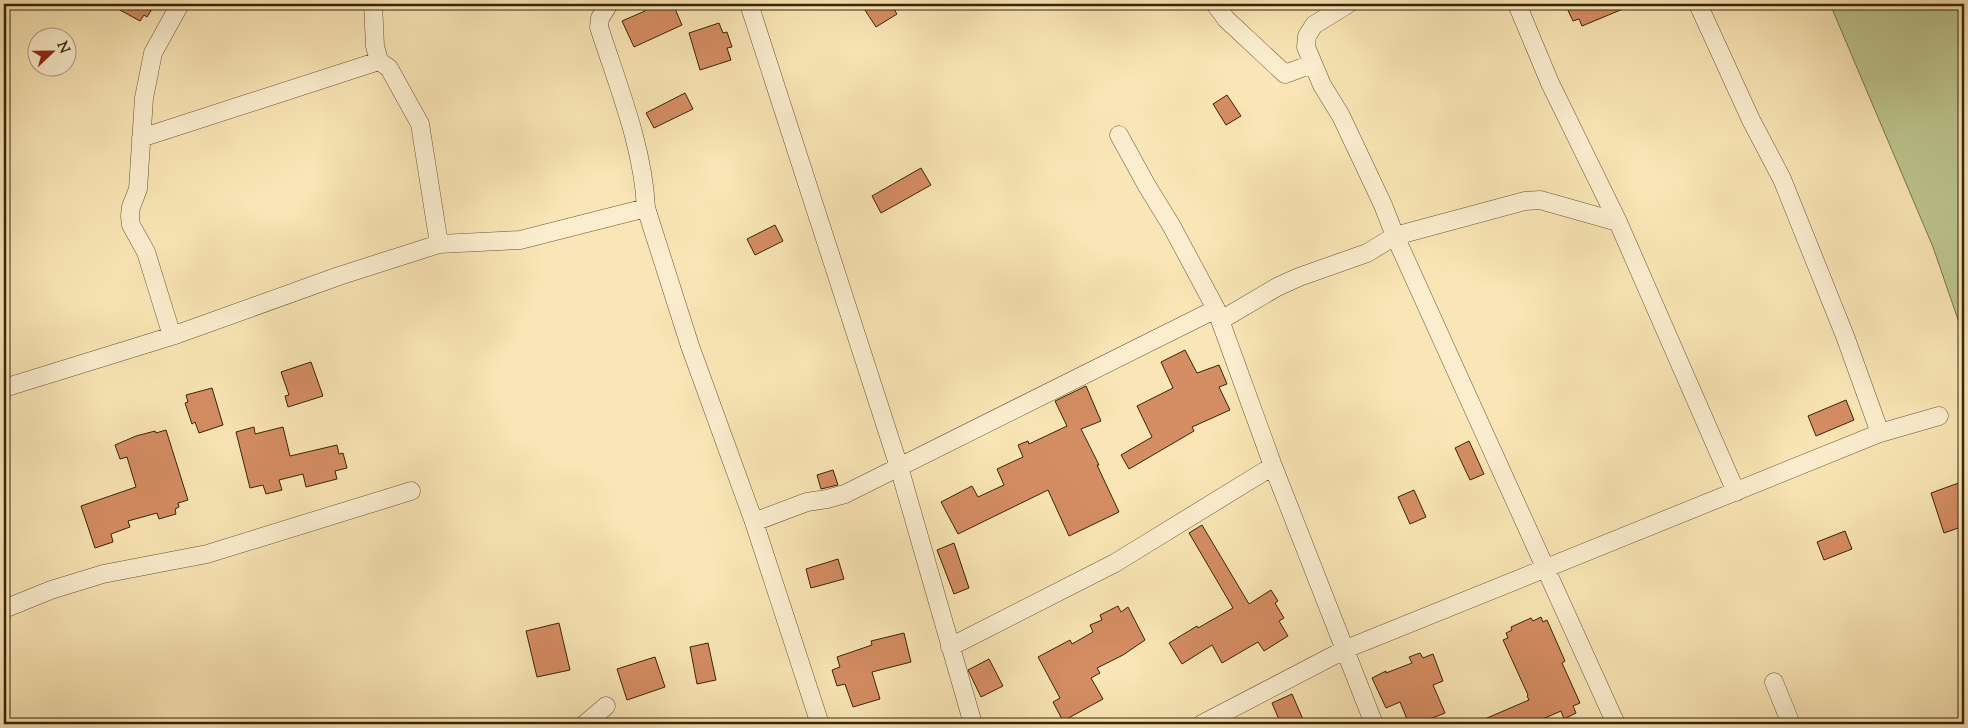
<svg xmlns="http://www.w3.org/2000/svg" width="1968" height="728" font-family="'Sorts Mill Goudy',serif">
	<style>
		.green { fill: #bdc58e; stroke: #7a744a }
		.building { fill: #d58d63; stroke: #372407 }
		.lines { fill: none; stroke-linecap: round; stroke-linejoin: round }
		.minor-casing { stroke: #685432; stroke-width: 19 }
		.minor { stroke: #fbeecf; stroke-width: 18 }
	</style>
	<rect width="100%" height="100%" fill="#f9e5b5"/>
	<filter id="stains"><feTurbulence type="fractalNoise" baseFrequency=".004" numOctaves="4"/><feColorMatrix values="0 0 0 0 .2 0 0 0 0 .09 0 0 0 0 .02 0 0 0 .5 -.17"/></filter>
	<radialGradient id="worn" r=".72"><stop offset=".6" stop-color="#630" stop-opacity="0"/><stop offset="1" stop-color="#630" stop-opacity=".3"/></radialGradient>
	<path class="green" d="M1830 4H1964V337L1933 247Z"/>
	<path class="building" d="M109 4H155L147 17 144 15 140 21Z
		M642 4H673L682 25 634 47 622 21 645 11Z
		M861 4H891L897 14 876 27Z
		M1565 4H1635L1582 26 1579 19 1573 21Z
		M719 23 723 33 727 32 732 47 727 48 731 60 700 70 689 33Z
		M685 93 693 109 654 128 646 113Z
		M1227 95 1241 116 1226 125 1213 104Z
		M921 168 931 185 881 213 872 196Z
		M775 225 783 241 755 255 747 239Z
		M1185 350 1197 373 1219 365 1227 384 1219 387 1230 410 1192 427 1194 431 1129 469 1121 455 1152 437 1137 406 1173 388 1161 362Z
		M311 362 323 396 288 407 285 396 289 395 281 372Z
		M1086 386 1101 421 1081 429 1099 465H1097L1119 512 1069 536 1048 490 958 534 941 502 972 486 978 497 1004 485 997 469 1023 457 1018 445 1028 441 1029 444 1067 426 1055 401Z
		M212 388 223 425 199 433 195 422 192 424 185 403 188 402 186 395Z
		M1846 400 1854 420 1816 436 1808 416Z
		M254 427 255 434 283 427 290 456 337 445 339 454 343 453 347 468 335 471 337 479 306 487 303 474 279 480 282 490 266 494 263 485 250 488 236 432Z
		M166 430 188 500 178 503 179 507 175 509 176 514 159 519 157 513 128 521 130 527 111 534 113 542 95 548 81 506 136 487 127 457 120 459 115 445 136 436 155 431 156 433Z
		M1469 441 1484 474 1470 480 1455 448Z
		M833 470 838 485 821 489 817 475Z
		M1964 481V526L1944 533 1931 493Z
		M1414 490 1426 517 1410 524 1398 497Z
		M1202 525 1249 604 1271 590 1278 601 1275 603 1284 618 1279 621 1288 636 1264 651 1258 642 1222 663 1212 645 1182 664 1169 643 1197 626 1198 628 1233 608 1189 533Z
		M1845 531 1852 549 1824 560 1817 542Z
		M954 543 969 588 954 594 937 550Z
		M838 559 844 579 811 588 806 569Z
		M1118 606 1121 612 1128 607 1145 640 1123 655 1097 668 1100 673 1091 678 1103 699 1063 721 1053 702 1060 698 1038 657 1070 640 1072 644 1093 632 1090 625 1102 620 1100 615Z
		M1541 617 1543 622 1547 620 1565 661 1562 663 1580 703 1573 706 1576 713 1564 719 1561 711 1531 724H1473L1529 700 1527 696 1528 695 1503 640 1508 638 1506 633 1512 630 1511 627 1531 618 1533 621Z
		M559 623 570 670 537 677 526 631Z
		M904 633 911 662 872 672 880 699 853 707 845 684 837 686 832 670 840 667 837 657 872 645 871 641Z
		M708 643 716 680 697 684 690 647Z
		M1420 653 1423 658 1433 654 1443 681 1433 685 1445 713 1417 724H1409L1400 702 1386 708 1372 678 1386 671V673L1412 663 1409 657Z
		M655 657 665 687 627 700 617 669Z
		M989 659 1003 686 981 697 968 670Z
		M1292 694 1305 724H1281L1272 703Z"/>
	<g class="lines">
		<defs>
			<path id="minor" d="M373 4 375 46 379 61 389 68 420 124 439 244
				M609 4 600 18 599 27C618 86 643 146 646 208L690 346 754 522
				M749 4 899 467 973 724
				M1215 4 1226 19 1285 74 1312 64
				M1348 4 1314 25 1307 36 1306 47 1322 85 1341 116 1383 205 1395 236 1616 724
				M1517 4 1550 83 1618 222 1736 492
				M1698 4 1751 120 1782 179 1845 336 1880 433
				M1119 135 1147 186 1171 225 1216 309
				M141 138 379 61
				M1221 320 1277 287 1299 277 1367 253 1395 236 1525 201 1540 200 1618 222
				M172 336 146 252 131 225 130 216 131 207 138 189 144 98 153 53 180 4
				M4 388 172 336 339 276 439 244 520 240 646 208
				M4 609 51 590 103 574 207 554 411 491
				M950 647 1115 563 1273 466
				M1774 682 1791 724
				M585 724 606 706
				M818 724V718L754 522 807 502 827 499 845 494 1216 309 1273 466 1374 724
				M1202 724 1346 649 1880 433 1939 416"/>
		</defs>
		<use href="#minor" class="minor-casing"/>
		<use href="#minor" class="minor"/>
	</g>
	<rect width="1968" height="728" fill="none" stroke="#f9e5b5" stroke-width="20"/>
	<rect x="5" y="5" width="1958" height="718" fill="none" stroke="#372407" stroke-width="2.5"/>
	<rect x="10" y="10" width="1948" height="708" fill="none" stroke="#372407"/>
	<g transform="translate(52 52) rotate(68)"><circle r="24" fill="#fbeecf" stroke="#ad9d7f"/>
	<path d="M0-4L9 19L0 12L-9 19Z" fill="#8f2418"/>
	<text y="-8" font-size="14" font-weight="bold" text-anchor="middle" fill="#372407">N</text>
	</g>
	<rect width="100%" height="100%" filter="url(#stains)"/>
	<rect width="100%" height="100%" fill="url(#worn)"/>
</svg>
